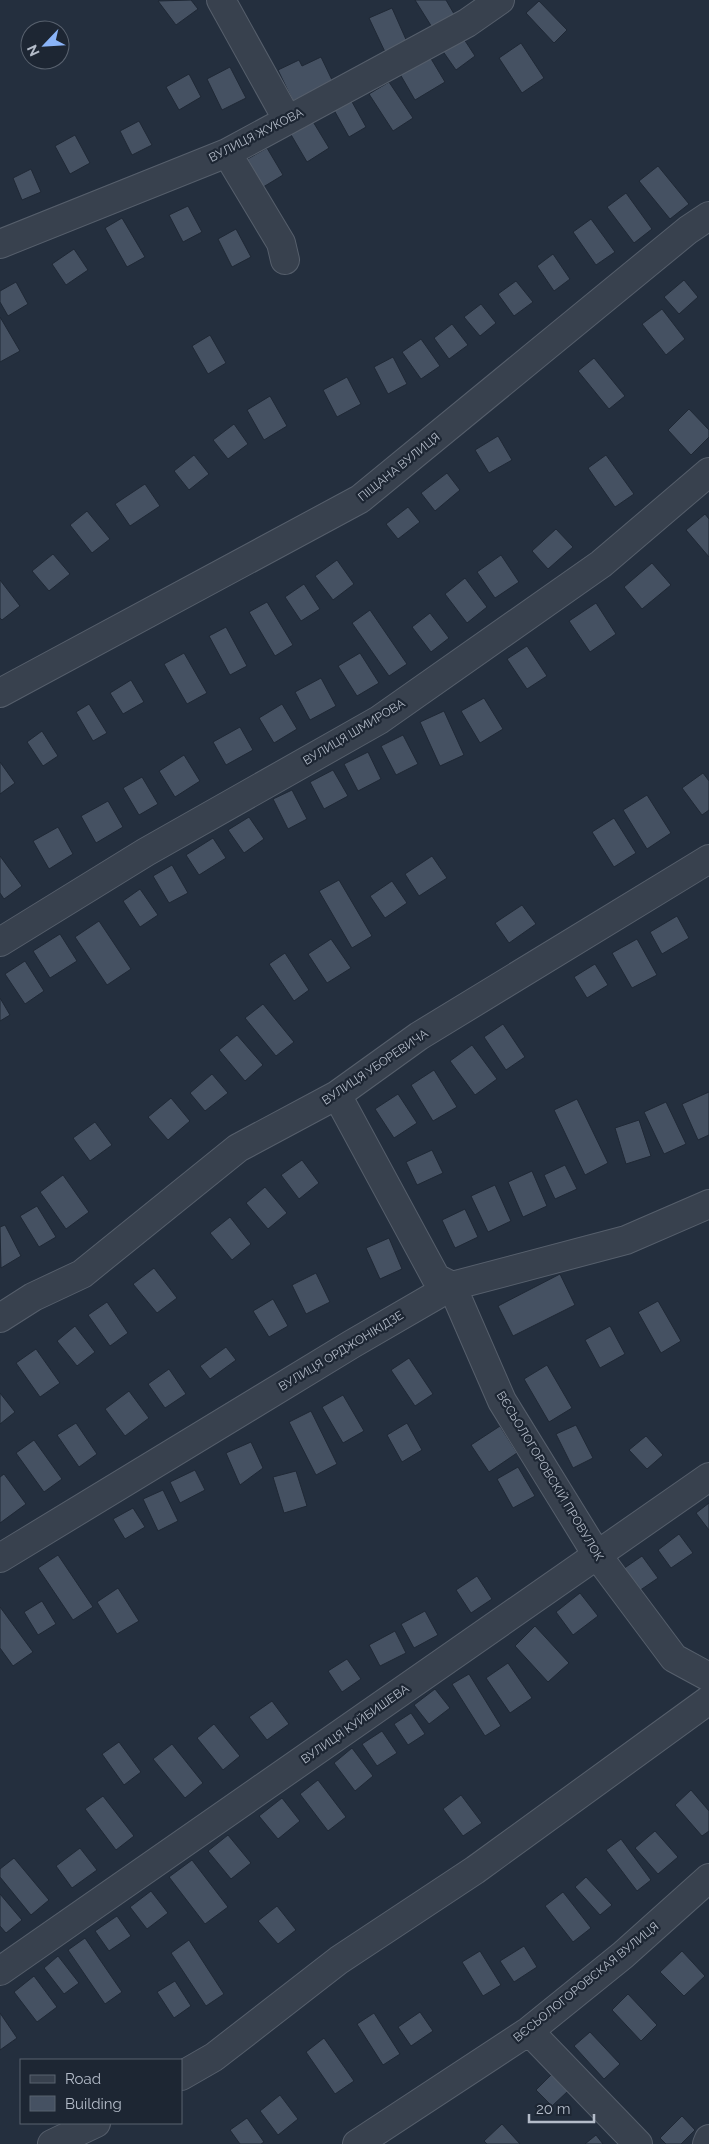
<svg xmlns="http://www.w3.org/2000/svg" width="709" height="2144" font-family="Raleway,sans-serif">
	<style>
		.building { fill: #455162; stroke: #1f2835 }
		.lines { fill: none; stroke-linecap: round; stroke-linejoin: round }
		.minor-casing { stroke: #565f6c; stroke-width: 30 }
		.minor { stroke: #38414e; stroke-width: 28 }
		.labels { text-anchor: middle; stroke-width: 4.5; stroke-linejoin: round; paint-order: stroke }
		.street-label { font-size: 12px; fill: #b4bcc9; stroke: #1d2633 }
	</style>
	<rect width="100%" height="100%" fill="#242f3e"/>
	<path class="building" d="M191 0 198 9 176 25 158 1Z
		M415 0H446L457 19 435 32Z
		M539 1 567 30 554 43 526 13Z
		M392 8 408 44 386 54 369 18Z
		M462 36 475 56 456 70 442 50Z
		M521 43 544 78 522 93 499 58Z
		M321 57 333 82 293 101 278 70 299 60 302 66Z
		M430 57 445 82 415 100 400 74Z
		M230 67 246 98 222 110 207 79Z
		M189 74 201 97 179 110 166 87Z
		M389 82 413 118 393 131 369 94Z
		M351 100 366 127 349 137 334 110Z
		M312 120 329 148 307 162 290 133Z
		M139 121 152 145 132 155 120 131Z
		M75 135 90 163 70 174 55 146Z
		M267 148 283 175 260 189 244 161Z
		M658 166 689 204 670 219 639 181Z
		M31 169 41 192 22 200 13 178Z
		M626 193 652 229 634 243 607 207Z
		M188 206 202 232 183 242 169 215Z
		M122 218 145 257 127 267 105 228Z
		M591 219 615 252 596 265 573 232Z
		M236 229 251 257 232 267 218 239Z
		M74 249 88 270 66 285 52 264Z
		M553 254 570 279 554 291 537 266Z
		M684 280 698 297 679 314 664 297Z
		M516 281 533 302 514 316 498 294Z
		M16 282 28 304 8 316 0 302V291Z
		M481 304 496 323 480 336 464 317Z
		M662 309 685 339 666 355 642 324Z
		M0 317 20 351 0 362Z
		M452 324 468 345 449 359 434 338Z
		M210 335 226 363 208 374 192 346Z
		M421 339 440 366 421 379 402 352Z
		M393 357 407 384 388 394 374 367Z
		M594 358 625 396 609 409 578 371Z
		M347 377 361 404 337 417 323 390Z
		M270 396 287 426 264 440 247 410Z
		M689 409 709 430V437L691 455 668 430Z
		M234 424 248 444 228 459 213 440Z
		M498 436 512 460 489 473 475 450Z
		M194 455 209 474 189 490 174 471Z
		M606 455 634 494 615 507 588 468Z
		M447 473 460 490 435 511 421 493Z
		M145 484 160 506 130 526 115 504Z
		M408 507 420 522 398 539 386 524Z
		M87 511 110 539 92 553 70 525Z
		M705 514 709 519V557L686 530Z
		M556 529 573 547 548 569 532 551Z
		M53 554 70 574 49 591 32 571Z
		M501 555 519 582 495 598 477 572Z
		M337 560 354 584 333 600 315 576Z
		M652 563 671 585 642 609 624 587Z
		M465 578 487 607 467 623 445 594Z
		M0 580 20 606 2 620 0 618Z
		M304 584 320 609 301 621 285 597Z
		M267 602 293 645 275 656 249 612Z
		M596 603 616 634 590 652 569 621Z
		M370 610 407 664 389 676 352 623Z
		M430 613 449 638 431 652 412 627Z
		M226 627 247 666 230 675 209 636Z
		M527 646 547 676 527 689 507 659Z
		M184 653 207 693 187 704 164 664Z
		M360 653 379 683 357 696 338 666Z
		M321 678 336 706 310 720 295 692Z
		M131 680 144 702 123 714 110 693Z
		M484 698 503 729 480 743 461 711Z
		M89 704 107 733 93 741 76 712Z
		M282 704 297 729 274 743 259 718Z
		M444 711 464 755 440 766 420 722Z
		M240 727 253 750 226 765 213 742Z
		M42 731 58 756 43 766 27 742Z
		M403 735 418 764 396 775 381 746Z
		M368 752 381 779 358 791 344 764Z
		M184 755 200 781 175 797 159 771Z
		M0 762 15 783 0 794Z
		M333 770 348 796 324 809 310 782Z
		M703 773 709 781V810L702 815 682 788Z
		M142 777 158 804 139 815 123 788Z
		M292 790 307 819 288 829 273 799Z
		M647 795 671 833 647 849 623 810Z
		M108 801 123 827 96 843 81 816Z
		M249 817 264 839 244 853 228 830Z
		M614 818 636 853 614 867 592 832Z
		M58 827 73 854 49 869 33 841Z
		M213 838 226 858 199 875 186 855Z
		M0 856 22 886 4 899 0 893Z
		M432 856 447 878 419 896 405 874Z
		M172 865 188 893 169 903 153 876Z
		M339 880 372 936 352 948 319 891Z
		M392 881 407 903 385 918 370 896Z
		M140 889 158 915 140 927 123 901Z
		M522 905 536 924 509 943 495 923Z
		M677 916 689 938 662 954 650 932Z
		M99 921 131 969 107 985 75 937Z
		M60 934 77 961 50 978 33 951Z
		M331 939 351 968 327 983 308 954Z
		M637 939 657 975 632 988 612 953Z
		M285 953 309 990 294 1001 269 964Z
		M25 961 44 991 25 1004 5 974Z
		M595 964 608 985 587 998 574 977Z
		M0 998 10 1015 0 1021Z
		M263 1004 294 1042 276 1056 245 1018Z
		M503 1024 525 1057 506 1070 484 1037Z
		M237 1035 263 1065 245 1081 219 1050Z
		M472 1045 497 1079 475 1095 450 1061Z
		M434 1070 457 1107 433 1121 411 1085Z
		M212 1074 228 1093 205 1111 190 1093Z
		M709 1092V1135L698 1140 682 1104Z
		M398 1094 417 1123 394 1138 375 1109Z
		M171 1098 190 1121 168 1140 148 1117Z
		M577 1099 608 1163 585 1175 554 1110Z
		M666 1102 686 1144 664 1154 644 1112Z
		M639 1120 651 1156 626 1164 615 1128Z
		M95 1122 112 1145 90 1161 73 1138Z
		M432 1150 443 1173 417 1185 406 1162Z
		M302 1160 319 1183 299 1199 281 1175Z
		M565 1165 577 1189 555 1199 544 1175Z
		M532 1171 547 1206 523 1217 508 1182Z
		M63 1175 89 1212 66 1229 40 1192Z
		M495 1185 511 1221 488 1232 471 1196Z
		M265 1187 287 1213 268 1229 246 1203Z
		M37 1206 56 1237 39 1247 20 1216Z
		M465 1209 478 1237 455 1248 442 1220Z
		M230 1217 251 1244 232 1260 210 1233Z
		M5 1225 21 1256 1 1268 0 1227Z
		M389 1238 402 1269 380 1279 366 1248Z
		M154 1268 177 1298 157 1313 133 1284Z
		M316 1273 330 1302 306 1314 292 1285Z
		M560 1274 575 1305 513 1336 498 1306Z
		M273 1299 288 1326 269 1337 253 1311Z
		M658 1301 681 1341 661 1353 638 1312Z
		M107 1302 128 1333 110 1346 88 1315Z
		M75 1326 95 1352 77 1366 57 1341Z
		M610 1326 625 1354 600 1368 585 1340Z
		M226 1347 236 1360 210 1379 200 1366Z
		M36 1349 60 1383 40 1397 16 1363Z
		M409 1358 433 1394 415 1406 391 1370Z
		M547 1365 572 1408 549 1422 524 1379Z
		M169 1369 186 1394 165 1408 148 1384Z
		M129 1391 149 1418 125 1436 105 1409Z
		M0 1393 15 1412 0 1424Z
		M343 1395 364 1431 343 1443 322 1407Z
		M311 1411 337 1464 316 1475 289 1422Z
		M76 1423 97 1454 79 1467 57 1435Z
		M407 1423 422 1450 402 1462 387 1435Z
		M576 1425 593 1458 573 1468 556 1434Z
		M500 1426 517 1453 489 1472 471 1445Z
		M646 1436 663 1455 647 1469 629 1450Z
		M34 1440 62 1479 44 1492 16 1453Z
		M251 1442 263 1468 240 1485 226 1453Z
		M518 1467 535 1496 513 1508 497 1479Z
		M195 1470 205 1490 180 1503 170 1482Z
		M296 1471 307 1506 284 1513 273 1477Z
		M4 1474 26 1504 0 1523V1477Z
		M163 1490 178 1521 158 1531 143 1499Z
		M709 1503V1530L696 1513Z
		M133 1508 145 1527 125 1539 113 1519Z
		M679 1534 693 1553 671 1568 658 1550Z
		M58 1555 93 1607 73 1620 38 1568Z
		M642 1556 658 1578 639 1591 623 1569Z
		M477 1576 492 1599 471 1613 456 1590Z
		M118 1588 139 1621 117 1634 97 1602Z
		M580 1593 598 1616 573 1635 556 1612Z
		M42 1601 56 1624 38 1635 24 1612Z
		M0 1607 33 1652 13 1666 0 1648Z
		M425 1611 438 1635 414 1648 401 1624Z
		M535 1626 569 1663 548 1682 515 1646Z
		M395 1631 406 1653 380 1666 369 1645Z
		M347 1659 361 1679 342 1692 328 1671Z
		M508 1663 532 1698 510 1713 486 1678Z
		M469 1674 501 1726 485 1736 452 1684Z
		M435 1689 450 1708 429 1724 414 1705Z
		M272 1701 289 1724 267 1740 249 1717Z
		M411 1713 425 1734 408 1745 394 1724Z
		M214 1724 240 1756 223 1770 197 1738Z
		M382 1731 397 1753 377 1766 362 1744Z
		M119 1742 141 1772 124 1785 102 1754Z
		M172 1744 203 1783 185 1798 153 1759Z
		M352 1748 373 1776 355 1791 334 1763Z
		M318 1780 346 1817 328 1831 300 1794Z
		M691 1790 709 1811V1831L702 1836 675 1805Z
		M461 1795 482 1823 463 1836 443 1809Z
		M103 1796 134 1836 116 1850 85 1809Z
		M282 1798 300 1821 278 1839 259 1816Z
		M655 1831 678 1857 658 1874 635 1848Z
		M228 1835 251 1863 231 1879 208 1851Z
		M621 1839 651 1880 637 1891 606 1850Z
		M80 1848 97 1870 72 1888 56 1866Z
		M14 1858 49 1900 31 1915 0 1877V1869Z
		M192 1860 228 1907 205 1924 169 1877Z
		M586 1877 612 1905 600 1915 575 1887Z
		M151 1891 168 1913 147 1929 130 1907Z
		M563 1892 591 1928 573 1942 545 1906Z
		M0 1894 22 1920 6 1933 0 1926Z
		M277 1906 296 1930 278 1944 258 1921Z
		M117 1916 131 1936 109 1951 95 1931Z
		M85 1938 122 1992 105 2004 68 1950Z
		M189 1940 224 1994 206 2006 171 1953Z
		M524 1946 537 1967 514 1982 500 1961Z
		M480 1951 501 1985 483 1996 462 1962Z
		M682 1951 705 1976 684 1996 660 1972Z
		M58 1956 79 1983 64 1994 44 1968Z
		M34 1976 57 2007 37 2022 14 1992Z
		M175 1981 191 2006 174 2018 157 1992Z
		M628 1994 657 2025 641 2041 612 2010Z
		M420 2012 433 2031 411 2046 398 2027Z
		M0 2013 17 2038 0 2050Z
		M374 2013 400 2054 383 2065 357 2024Z
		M590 2032 620 2064 604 2079 574 2046Z
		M324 2038 354 2081 335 2094 306 2052Z
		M551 2075 568 2091 552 2106 536 2090Z
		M280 2095 298 2119 278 2135 260 2111Z
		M682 2116 695 2130 681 2144H666L660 2138Z
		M247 2118 264 2142 261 2144H240L230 2130Z
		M502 2124 520 2144H487L484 2141Z
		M596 2135 603 2144H585Z"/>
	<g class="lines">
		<defs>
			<path id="minor" d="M221 0 287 119
				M227 153 281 243 285 260
				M0 244 227 153 467 23 500 0
				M0 693 360 499 688 230 709 216
				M0 942 146 852 379 720 601 564 709 472
				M337 1095 436 1278 452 1286 502 1401 597 1555 674 1658 709 1677
				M0 1318 33 1297 82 1274 238 1148 337 1095 419 1036 709 859
				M0 1558 352 1344 452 1286 626 1240 709 1204
				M0 1971 709 1477
				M529 2031 638 2144
				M181 2076 214 2057 339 1960 475 1870 709 1700
				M52 2144 96 2123
				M357 2144 529 2031 623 1955 709 1878
				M707 2144 709 2139"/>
		</defs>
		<use href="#minor" class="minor-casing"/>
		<use href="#minor" class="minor"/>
	</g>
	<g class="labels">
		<g class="street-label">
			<text transform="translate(256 135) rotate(-27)" y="4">ВУЛИЦЯ ЖУКОВА</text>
			<text transform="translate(399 467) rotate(-39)" y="4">ПІЩАНА ВУЛИЦЯ</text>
			<text transform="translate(354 732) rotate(-31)" y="4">ВУЛИЦЯ ШМИРОВА</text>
			<text transform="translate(375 1067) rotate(-34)" y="4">ВУЛИЦЯ УБОРЕВИЧА</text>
			<text transform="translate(341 1351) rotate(-31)" y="4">ВУЛИЦЯ ОРДЖОНІКІДЗЕ</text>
			<text transform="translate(550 1476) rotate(59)" y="4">ВЄСЬОЛОГОРОВСКІЙ ПРОВУЛОК</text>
			<text transform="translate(355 1724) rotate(-35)" y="4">ВУЛИЦЯ КУЙБИШЕВА</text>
			<text transform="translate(586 1982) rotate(-39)" y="4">ВЄСЬОЛОГОРОВСКАЯ ВУЛИЦЯ</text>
		</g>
	</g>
	<rect x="20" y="2059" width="162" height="65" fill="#1d2633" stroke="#59626f"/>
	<rect x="30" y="2075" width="25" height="8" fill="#38414e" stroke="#59626f"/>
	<text x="65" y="2084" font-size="15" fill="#b4bcc9">Road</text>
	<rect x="30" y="2096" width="25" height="15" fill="#455162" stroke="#59626f"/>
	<text x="65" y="2109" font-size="15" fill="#b4bcc9">Building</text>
	<g transform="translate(45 45) rotate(245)"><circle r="24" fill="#1d2633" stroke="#59626f"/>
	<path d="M0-4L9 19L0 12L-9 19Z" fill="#8ab4f8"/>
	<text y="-8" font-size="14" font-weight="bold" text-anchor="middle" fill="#b4bcc9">N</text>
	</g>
	<path d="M529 2114v8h65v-8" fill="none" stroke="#b4bcc9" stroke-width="2.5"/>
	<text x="536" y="2114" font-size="15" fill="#b4bcc9" stroke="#1d2633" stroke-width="4" paint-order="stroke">20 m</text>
</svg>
